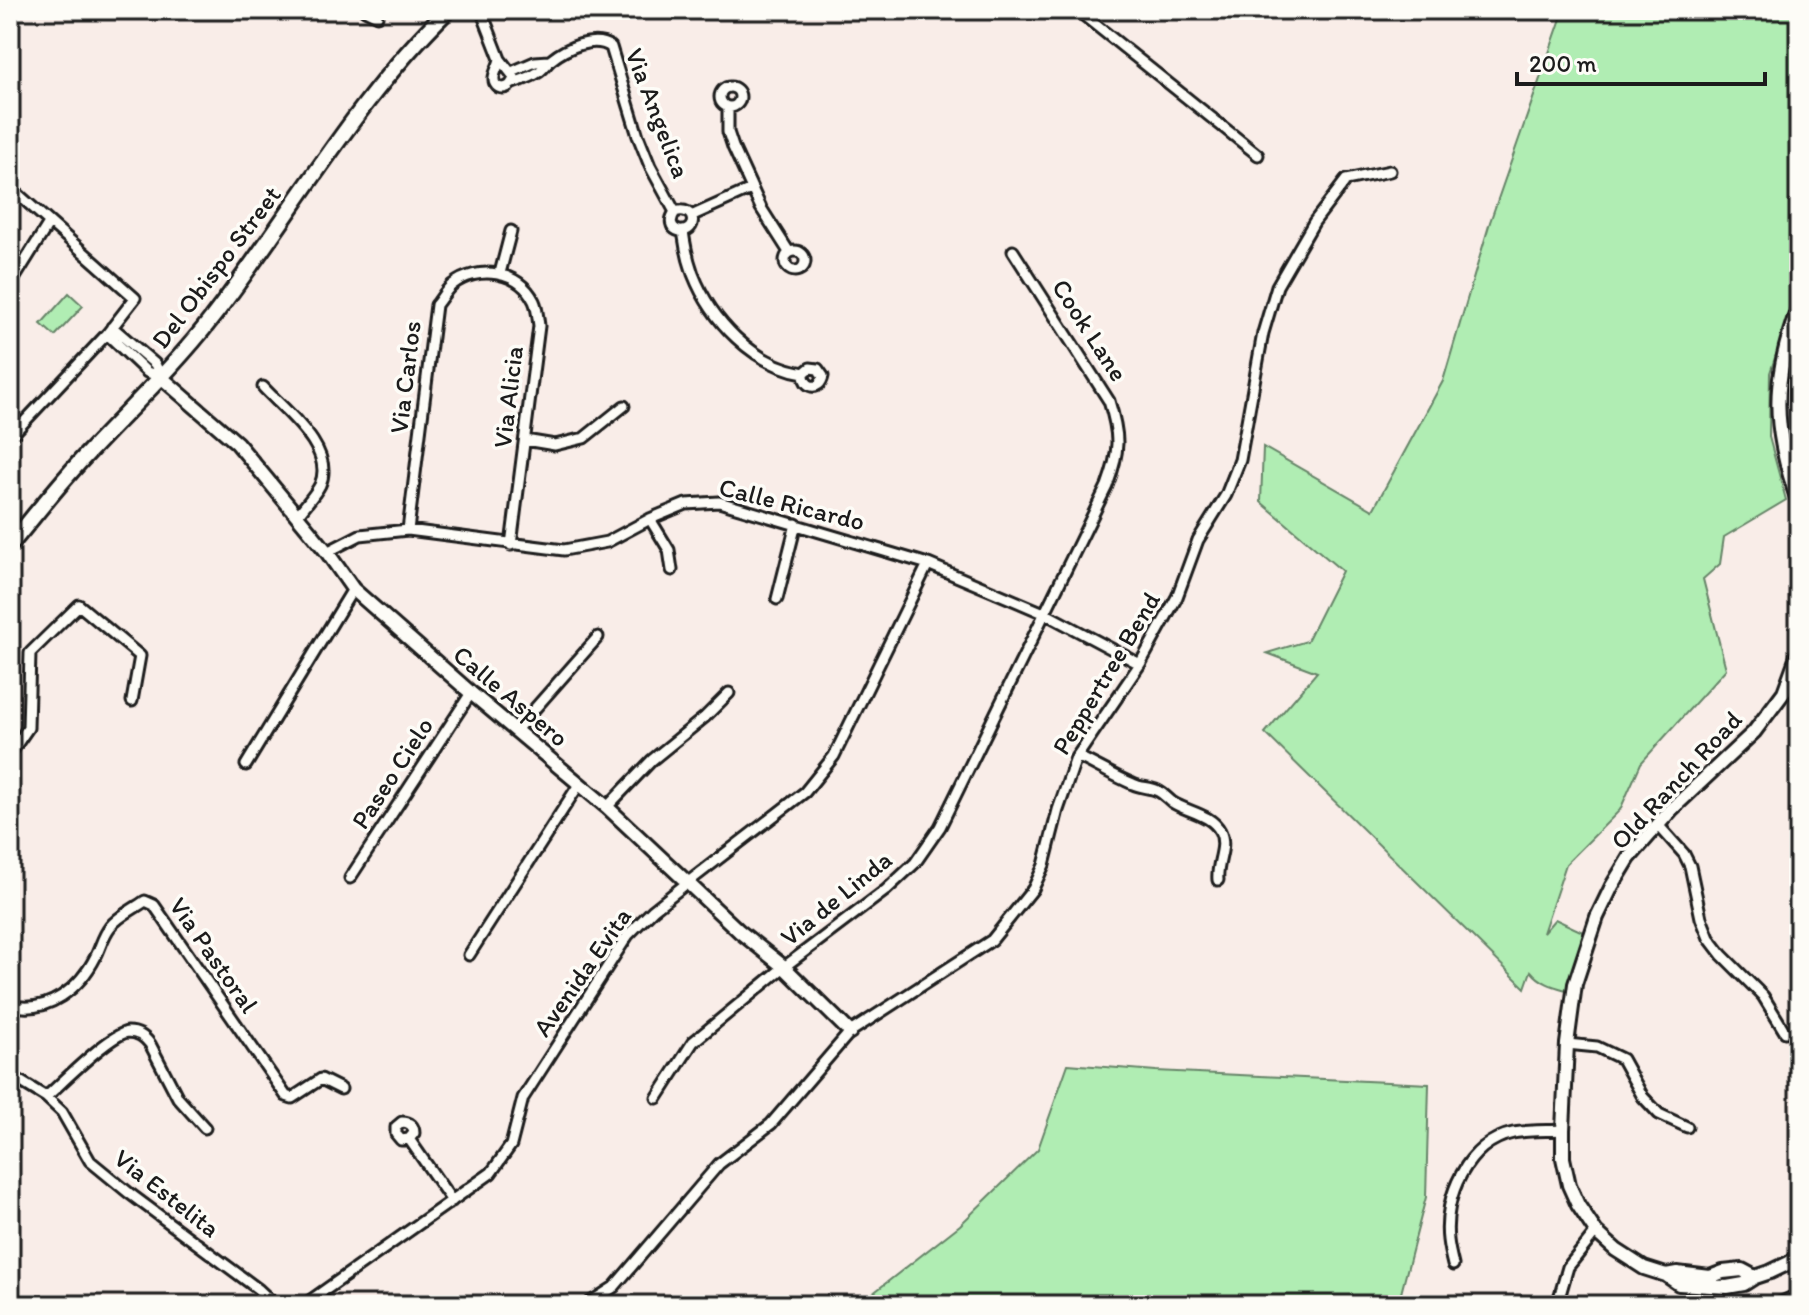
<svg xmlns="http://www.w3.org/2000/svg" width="1809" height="1315" font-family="Itim,sans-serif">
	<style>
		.green { fill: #b0edb3; stroke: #668468; stroke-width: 2 }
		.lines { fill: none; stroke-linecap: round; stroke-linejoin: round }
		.street-casing { stroke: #1c1c1c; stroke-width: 15 }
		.secondary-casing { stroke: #1c1c1c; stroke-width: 18 }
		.primary-casing { stroke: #1c1c1c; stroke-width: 20 }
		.street { stroke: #fdfcf7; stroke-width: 9 }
		.secondary { stroke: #fdfcf7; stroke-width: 12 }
		.primary { stroke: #fdfcf7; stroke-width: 14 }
		.labels { text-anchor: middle; stroke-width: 7; stroke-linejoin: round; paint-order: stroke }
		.street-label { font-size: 26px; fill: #1c1c1c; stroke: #fdfcf7 }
	</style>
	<rect width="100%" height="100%" fill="#f9ede8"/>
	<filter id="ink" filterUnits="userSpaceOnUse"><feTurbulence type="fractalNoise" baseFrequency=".0125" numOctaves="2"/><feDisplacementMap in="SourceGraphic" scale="16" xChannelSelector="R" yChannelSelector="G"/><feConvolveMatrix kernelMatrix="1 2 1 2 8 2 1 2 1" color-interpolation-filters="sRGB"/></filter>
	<g filter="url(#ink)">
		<path class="green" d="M1564 10H1799V87L1794 97 1799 101V284L1770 373 1769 437 1786 500 1724 537 1720 564 1703 579 1726 669 1641 763 1620 810 1566 864 1543 933 1555 919 1585 933 1566 990C1552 986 1541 983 1531 971L1525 988 1265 733 1317 672 1267 653 1307 641 1342 571 1261 502 1263 447 1373 510 1443 381 1490 222Z
			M69 293 83 306 55 336 41 324Z
			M1068 1064 1156 1071 1429 1084 1426 1197 1398 1305H858L960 1225 1038 1149Z"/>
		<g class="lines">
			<defs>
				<path id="street" d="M365 10 377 16
					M481 10 500 59 514 77C511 92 493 91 494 78 494 73 499 65 500 59
					M1077 10 1258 155
					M512 72 535 62 549 61
					M513 83C521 80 530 78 537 73 543 70 546 64 551 60 566 48 594 35 611 47L638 136 650 166 675 212C662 230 687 238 692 224 695 212 683 209 675 212
					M720 97a10 10 0 1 1 20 0a10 10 0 1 1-20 0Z
					M728 108V132L733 147 761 208 789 252
					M10 123 12 120
					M10 187 135 298 107 334 10 437
					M691 216 751 189
					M683 231C685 246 688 260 693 274 711 320 753 365 804 373L810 368 818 369 823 376C820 392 803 388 804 373
					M785 261a10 10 0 1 1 20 0a10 10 0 1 1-20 0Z
					M500 273 511 231
					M14 279 49 223
					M112 327 155 364 161 377
					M107 334 147 372 161 377
					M263 387C285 411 336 449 320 485 315 495 304 506 298 515
					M525 440 555 445 584 438 624 406
					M650 519 669 550 672 570
					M408 530 436 305C441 299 446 290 452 285 477 265 519 270 534 301 537 307 538 318 539 326L511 545
					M327 552 360 535 408 530 564 550 607 542 650 519 686 504 719 502 928 564 1046 614 1140 664
					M777 599 796 524
					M516 730 598 637
					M10 754 28 728 30 653 79 605 140 656 132 701
					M1077 756C1096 765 1114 776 1133 784 1141 788 1150 787 1158 791 1164 794 1167 798 1172 802 1187 812 1211 814 1220 831 1228 847 1216 863 1218 880
					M246 765 353 589
					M607 807 652 760 705 717 729 693
					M1659 826 1684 854 1690 866 1701 918 1709 938 1722 955 1763 996 1785 1032
					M350 878 471 693
					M469 955 580 783
					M10 1005C48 1015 80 988 96 956 101 946 103 936 110 927 118 916 134 909 145 901L154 905 286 1096 292 1098 321 1079 341 1089
					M1567 1044 1597 1047 1622 1059 1643 1097 1659 1114 1687 1127
					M10 1075 46 1097 62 1112 90 1161 129 1193 258 1289 275 1305
					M46 1097C62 1083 110 1034 128 1032 137 1032 145 1037 150 1044L178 1098 205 1128
					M657 1098 693 1042 784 967 886 890 915 863 940 827 1107 486C1120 451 1120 436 1109 401L1013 251
					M409 1139 414 1133C414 1126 410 1122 402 1122L396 1127V1134L401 1140 409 1139 452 1201
					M1453 1265C1451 1257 1449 1249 1448 1240 1443 1197 1467 1143 1513 1133 1529 1130 1547 1131 1563 1130
					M304 1305 491 1173 511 1145 523 1098 628 935 653 910 687 883 805 792 834 756 928 564
					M586 1305 614 1287 719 1164 771 1124 850 1032 992 940 1033 889 1044 865 1058 810 1076 758 1140 664 1177 597 1198 540 1226 495 1240 460 1263 333 1277 286 1314 222 1346 180 1390 171
					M1557 1305 1568 1267 1596 1232
					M1775 1305 1799 1294"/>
				<path id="secondary" d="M1799 306C1771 380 1772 429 1799 503
					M161 377 237 443 327 552 353 589 471 693 607 807 739 931 784 967 850 1032
					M1799 651 1784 692 1754 732 1671 810 1629 858 1612 886 1597 917 1575 984 1567 1044 1563 1130V1158L1569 1185 1578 1205 1596 1232 1616 1250 1644 1268 1666 1275 1679 1284 1727 1287 1744 1284 1755 1277 1770 1272 1789 1263 1799 1256
					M1666 1275 1677 1273 1710 1277 1723 1272 1742 1270 1755 1277"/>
				<path id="primary" d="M10 545C36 514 61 481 89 452 130 408 175 366 212 318 291 216 355 100 448 10"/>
			</defs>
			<use href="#street" class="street-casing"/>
			<use href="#secondary" class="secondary-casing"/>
			<use href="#primary" class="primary-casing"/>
			<use href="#street" class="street"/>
			<use href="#secondary" class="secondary"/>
			<use href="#primary" class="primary"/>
		</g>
	</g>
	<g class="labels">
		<g class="street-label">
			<text transform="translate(658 113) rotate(69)" y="9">Via Angelica</text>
			<text transform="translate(216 267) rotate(-53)" y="9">Del Obispo Street</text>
			<text transform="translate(1090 330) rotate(57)" y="9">Cook Lane</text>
			<text transform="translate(405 377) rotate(-83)" y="9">Via Carlos</text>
			<text transform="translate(508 397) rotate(-83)" y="9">Via Alicia</text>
			<text transform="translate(792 504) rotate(14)" y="9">Calle Ricardo</text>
			<text transform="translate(1106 673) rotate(-59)" y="9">Peppertree Bend</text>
			<text transform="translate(511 696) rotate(40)" y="9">Calle Aspero</text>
			<text transform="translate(392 773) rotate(-57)" y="9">Paseo Cielo</text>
			<text transform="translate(1676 780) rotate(-47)" y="9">Old Ranch Road</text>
			<text transform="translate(836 898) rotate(-39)" y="9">Via de Linda</text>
			<text transform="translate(214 955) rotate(55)" y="9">Via Pastoral</text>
			<text transform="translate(582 972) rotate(-55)" y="9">Avenida Evita</text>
			<text transform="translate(167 1193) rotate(38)" y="9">Via Estelita</text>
		</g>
	</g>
	<rect width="1809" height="1315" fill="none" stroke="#fdfcf7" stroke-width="40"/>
	<rect x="20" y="20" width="1769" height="1275" fill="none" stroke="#1c1c1c" stroke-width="3" filter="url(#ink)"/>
	<path d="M1517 72v12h248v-12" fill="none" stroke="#1c1c1c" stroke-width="4"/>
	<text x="1529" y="72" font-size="24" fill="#1c1c1c" stroke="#fdfcf7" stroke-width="6" paint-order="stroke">200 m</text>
</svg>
